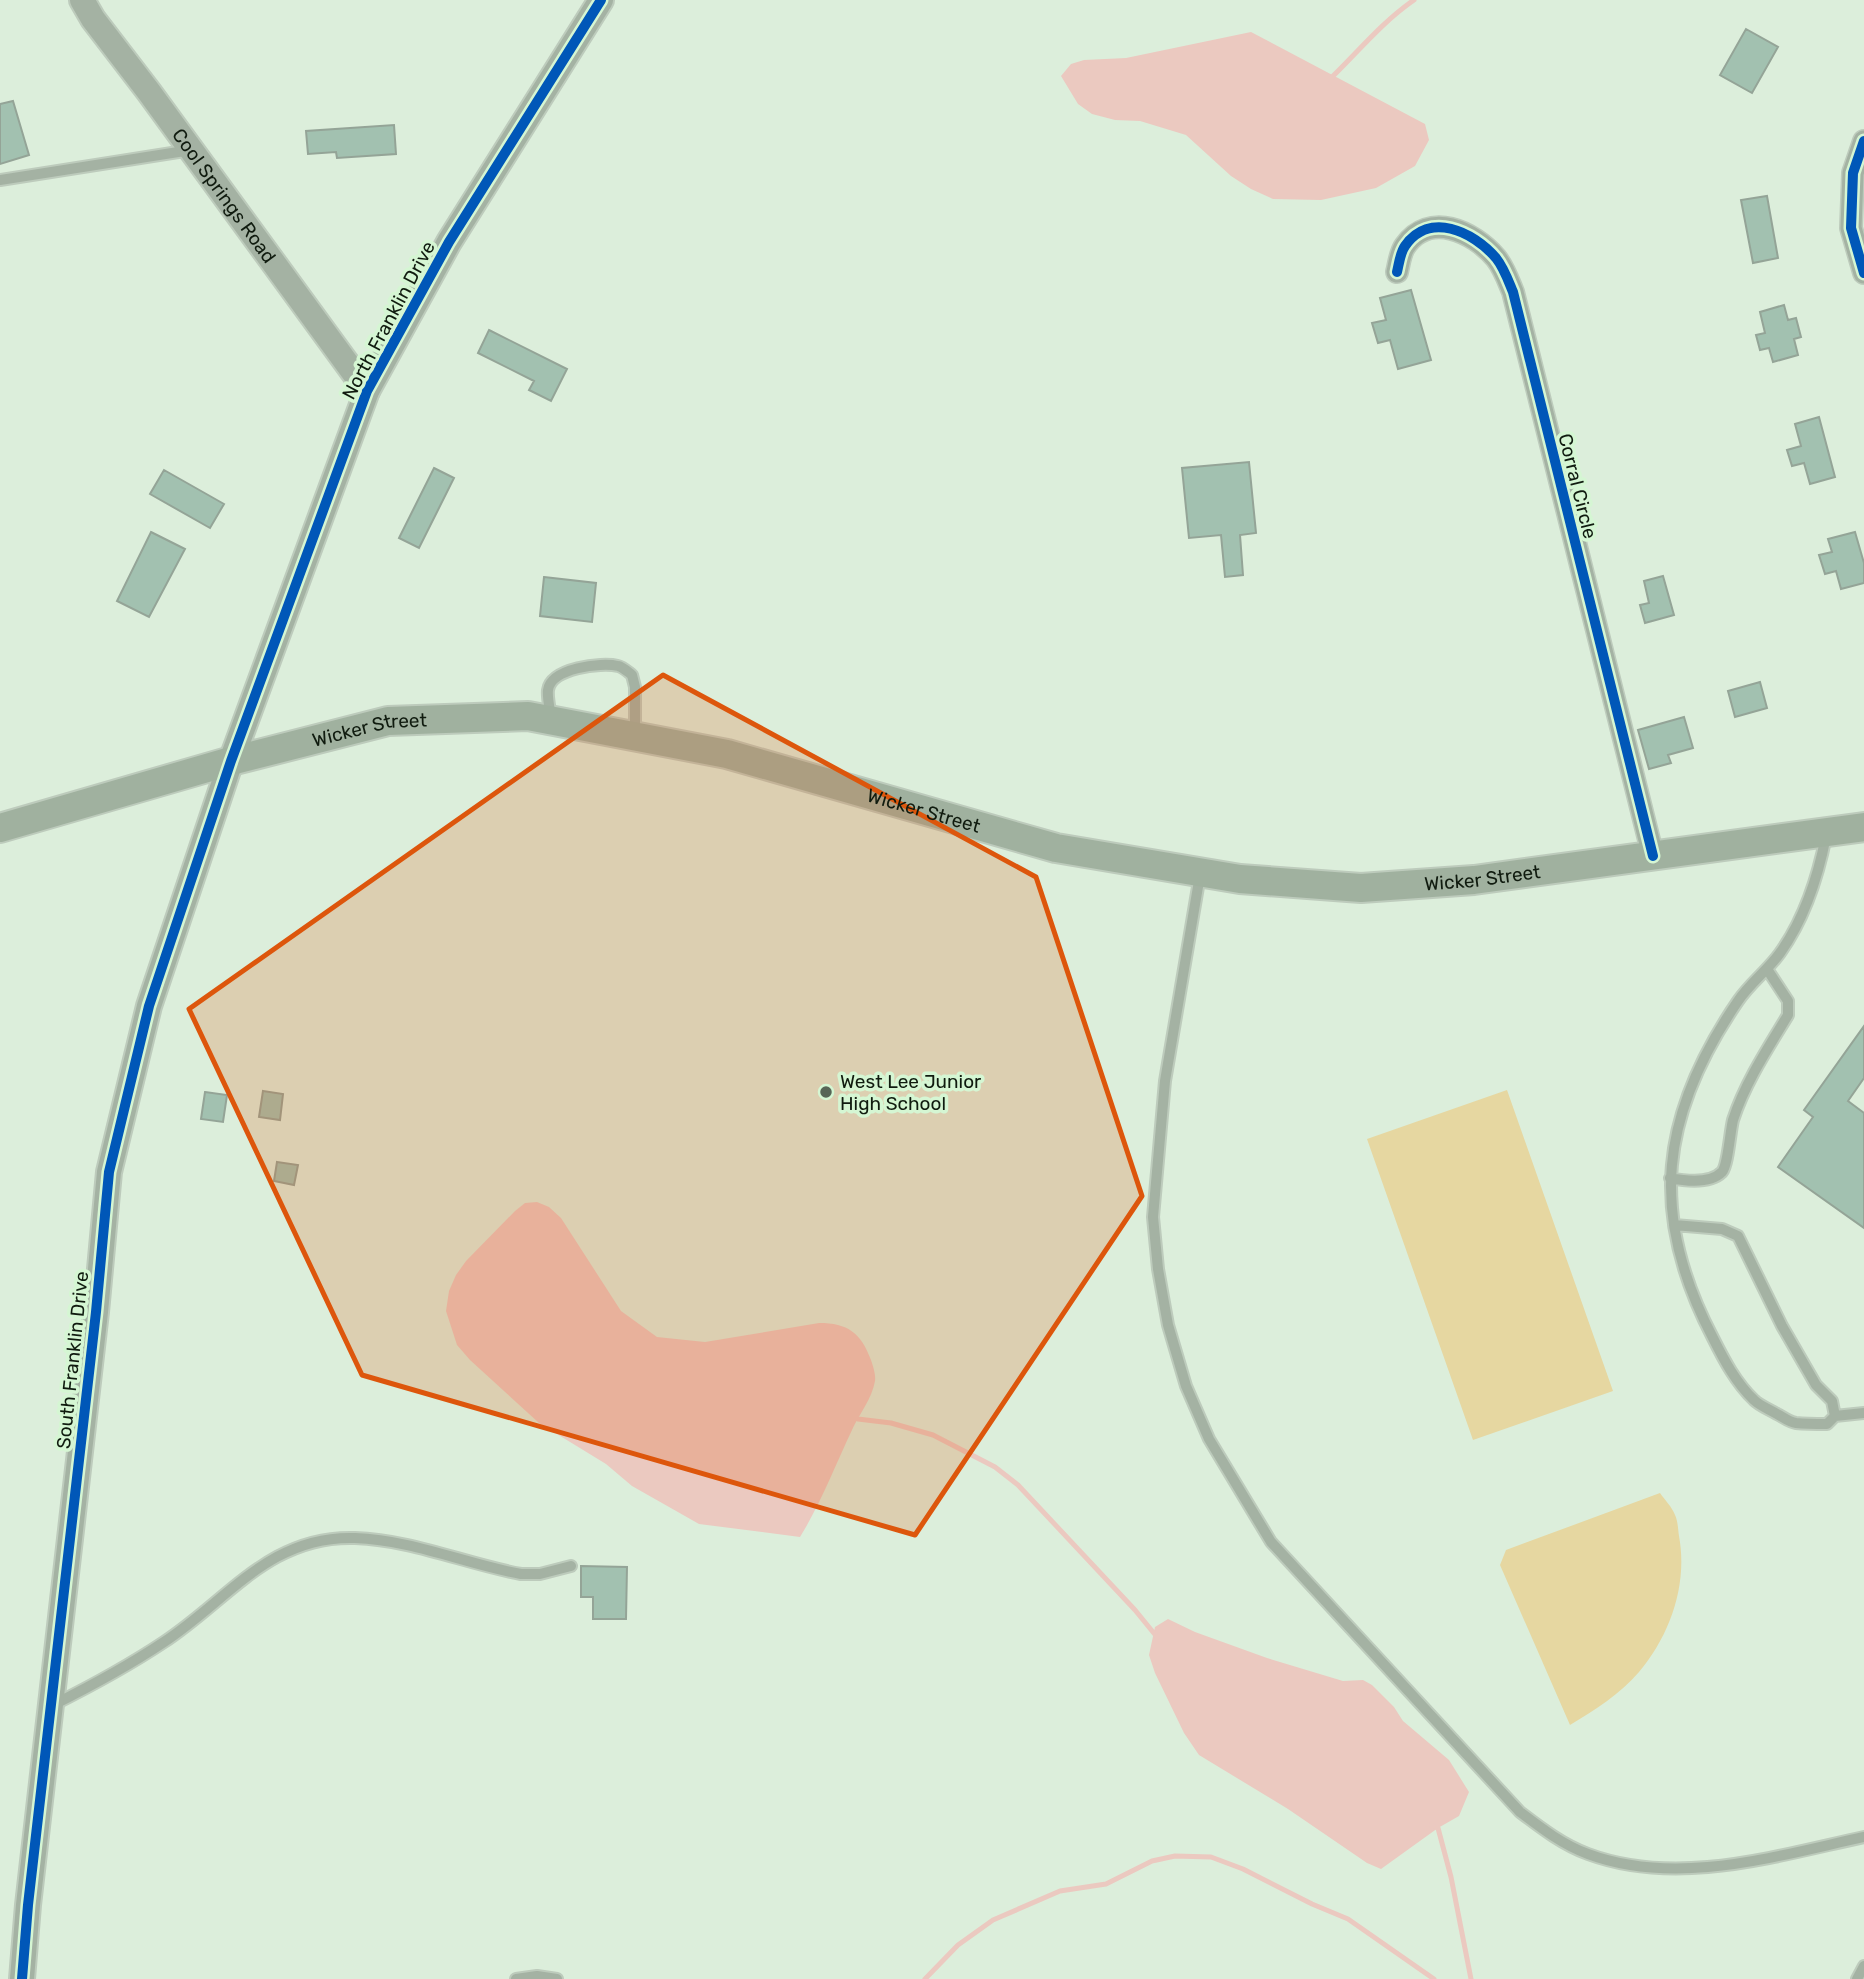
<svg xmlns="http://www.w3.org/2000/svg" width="1864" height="1979" font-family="Rubik,sans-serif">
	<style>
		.green { fill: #e6d7a1 }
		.water { fill: #ebc9c0 }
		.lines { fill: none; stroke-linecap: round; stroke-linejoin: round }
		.stream { stroke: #ebc9c0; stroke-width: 5 }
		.building { fill: #a2c1b0; stroke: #94a497; stroke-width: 2 }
		.service-casing { stroke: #bdcbbc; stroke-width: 14 }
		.minor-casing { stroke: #bdcbbc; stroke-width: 24 }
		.tertiary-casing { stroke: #bdcbbc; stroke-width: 28 }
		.secondary-casing { stroke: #bdcbbc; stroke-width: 32 }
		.service { stroke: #a4b2a3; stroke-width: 10 }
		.minor { stroke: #a4b2a3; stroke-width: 21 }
		.tertiary { stroke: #a4b2a3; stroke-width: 24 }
		.secondary { stroke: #a0b19f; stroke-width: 28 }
		.cycleway-casing { stroke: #d5f6d3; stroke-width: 15 }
		.cycleway { stroke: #0057b8; stroke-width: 10 }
		.marked { fill: #dd560c; fill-opacity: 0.2; stroke: #dd560c; stroke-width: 5; stroke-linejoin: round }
		.poi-dot { fill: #576556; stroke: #d5f6d3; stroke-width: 2.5 }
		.labels { text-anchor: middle; stroke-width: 7; stroke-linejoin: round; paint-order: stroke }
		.street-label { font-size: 19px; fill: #101b0f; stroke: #d5f6d3 }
		.poi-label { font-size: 19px; fill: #101b0f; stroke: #d5f6d3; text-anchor: start }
	</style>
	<rect width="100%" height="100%" fill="#dceedb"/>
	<path class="green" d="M1507 1090 1613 1391 1473 1440 1367 1139Z
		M1660 1493C1665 1500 1672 1507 1675 1515 1678 1521 1678 1530 1679 1536 1688 1585 1670 1635 1639 1672 1620 1694 1595 1710 1570 1725L1500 1565 1506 1550Z"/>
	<path class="water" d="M1251 32 1425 124 1429 140 1415 166 1376 188 1321 200 1273 199 1251 189 1231 176 1186 135 1140 121 1115 120 1092 114 1078 104 1061 76 1071 64 1084 60 1126 58Z
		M537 1202 549 1207 561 1218 621 1311 657 1337 705 1342 819 1323C848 1323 861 1333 871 1360 873 1366 876 1375 875 1381 872 1399 859 1414 852 1430 835 1466 821 1503 800 1537L699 1524 632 1486 606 1464 539 1423 470 1360 457 1345 446 1311 449 1291 456 1275 466 1261 515 1211 525 1203Z
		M1168 1619 1195 1632 1267 1658 1343 1681 1363 1680 1372 1685 1394 1707 1403 1721 1449 1760 1469 1792 1459 1816 1438 1828 1381 1869 1367 1863 1288 1809 1199 1755 1184 1733 1155 1673 1149 1655 1155 1627Z"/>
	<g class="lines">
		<path class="stream" d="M1330 79C1358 52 1382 22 1414 0
			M852 1416 858 1419 891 1423 933 1435 995 1467 1018 1485 1135 1610 1157 1637
			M1431 1825 1438 1828 1451 1877 1471 1979
			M925 1979 958 1945 993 1920 1060 1891 1106 1884 1152 1861 1175 1856 1211 1857 1243 1869 1312 1904 1348 1919 1434 1979"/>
	</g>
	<path class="building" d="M1746 29 1778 47 1752 93 1720 75Z
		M13 101 29 155 0 164V104Z
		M394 125 396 154 337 158 336 152 308 154 306 131Z
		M1767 196 1778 258 1753 263 1741 200Z
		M1411 290 1431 360 1398 369 1390 340 1378 343 1372 323 1386 320 1380 298Z
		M1784 305 1788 320 1796 318 1801 337 1794 339 1798 355 1773 362 1769 348 1760 350 1756 335 1765 333 1760 312Z
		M489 330 567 369 551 401 529 390 534 381 478 353Z
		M1819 417 1835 477 1810 484 1804 463 1792 466 1787 450 1801 446 1795 424Z
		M1249 462 1256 533 1240 535 1243 575 1225 577 1221 535 1189 538 1182 468Z
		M434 468 454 478 419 548 399 538Z
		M164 470 224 504 210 528 150 494Z
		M151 532 185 549 149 617 117 601Z
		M1855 532 1864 563V583L1841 589 1836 571 1825 574 1819 555 1832 552 1828 539Z
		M1663 576 1674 615 1645 623 1640 605 1649 603 1644 581Z
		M544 577 596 583 592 622 540 616Z
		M1760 682 1767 708 1735 717 1728 691Z
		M1684 717 1693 748 1668 755 1671 763 1649 769 1638 730Z
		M1864 1026V1078L1848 1101 1864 1113V1228L1778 1167 1813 1117 1804 1110Z
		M263 1091 283 1094 280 1120 259 1117Z
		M205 1092 227 1095 223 1122 201 1119Z
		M277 1162 298 1165 294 1185 274 1181Z
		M581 1566 627 1567 626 1619H593V1597H581Z"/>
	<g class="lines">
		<defs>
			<path id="service" d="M0 180 191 150
				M551 718C550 709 547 698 548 690 551 668 601 662 618 666 623 667 628 672 632 675L635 687V736
				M1200 875 1165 1081 1153 1217 1158 1269 1168 1325 1186 1386 1209 1439 1271 1542 1520 1812C1541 1828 1563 1845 1588 1854 1677 1887 1776 1856 1864 1837
				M1670 1178C1685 1181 1710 1184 1722 1172 1728 1165 1730 1132 1733 1120 1745 1083 1768 1048 1788 1015V1001L1767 969
				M1674 1225 1722 1229 1738 1236 1782 1326 1816 1385 1832 1401 1835 1416 1827 1424C1817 1424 1806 1424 1796 1423 1789 1422 1783 1417 1777 1414 1769 1409 1760 1406 1754 1400 1736 1383 1724 1360 1713 1338 1648 1214 1660 1115 1738 1001 1750 983 1768 970 1780 953 1805 918 1818 877 1826 836
				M1835 1416 1864 1413
				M53 1705C91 1686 128 1666 164 1642 228 1600 270 1535 355 1538 413 1540 466 1564 521 1574H540L571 1566
				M516 1979 537 1976 557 1979
				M1857 1979 1864 1966"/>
			<path id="minor" d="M1864 141 1853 173 1851 228 1864 273
				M1397 272C1399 264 1400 253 1405 246 1429 211 1473 231 1496 258 1504 268 1508 280 1513 292L1653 856"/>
			<g id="tertiary">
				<path id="s1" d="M82 0 93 19 149 92 367 391"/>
				<path d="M22 1979 28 1905 96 1312 109 1172 149 1006 231 761 367 391 449 242 601 0"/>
			</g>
			<g id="secondary">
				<path id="s2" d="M0 828 231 761 388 721 528 716 727 754 1056 848 1240 879 1361 888 1474 880 1864 827"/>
			</g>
		</defs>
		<use href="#service" class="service-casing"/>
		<use href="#minor" class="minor-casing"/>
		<use href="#tertiary" class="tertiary-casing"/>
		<use href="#secondary" class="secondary-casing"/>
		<use href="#service" class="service"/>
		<use href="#minor" class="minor"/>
		<use href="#tertiary" class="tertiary"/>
		<use href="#secondary" class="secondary"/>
		<defs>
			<path id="cycleway" d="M1864 141 1853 173 1851 228 1864 273
				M1397 272C1399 264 1400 253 1405 246 1429 211 1473 231 1496 258 1504 268 1508 280 1513 292L1653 856
				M22 1979 28 1905 96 1312 109 1172 149 1006 231 761 367 391 449 242 601 0"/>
		</defs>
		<use href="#cycleway" class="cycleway-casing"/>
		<use href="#cycleway" class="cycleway"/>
	</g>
	<path class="marked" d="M663 675 1036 877 1142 1196 915 1535 362 1375 189 1009Z"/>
	<circle class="poi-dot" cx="826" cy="1092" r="7"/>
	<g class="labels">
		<g class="street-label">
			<text dy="7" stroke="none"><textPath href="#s1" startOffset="242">Cool Springs Road</textPath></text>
			<text transform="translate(388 320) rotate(-62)" y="7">North Franklin Drive</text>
			<text transform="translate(1578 486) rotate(76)" y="7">Corral Circle</text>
			<text dy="7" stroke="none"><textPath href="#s2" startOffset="383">Wicker Street</textPath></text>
			<text dy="7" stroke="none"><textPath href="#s2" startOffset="950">Wicker Street</textPath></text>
			<text dy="7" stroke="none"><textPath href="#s2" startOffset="1517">Wicker Street</textPath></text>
			<text transform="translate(72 1360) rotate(-84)" y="7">South Franklin Drive</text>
		</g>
		<g class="poi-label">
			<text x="840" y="1088">West Lee Junior<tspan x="840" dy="22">High School</tspan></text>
		</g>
	</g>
</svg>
